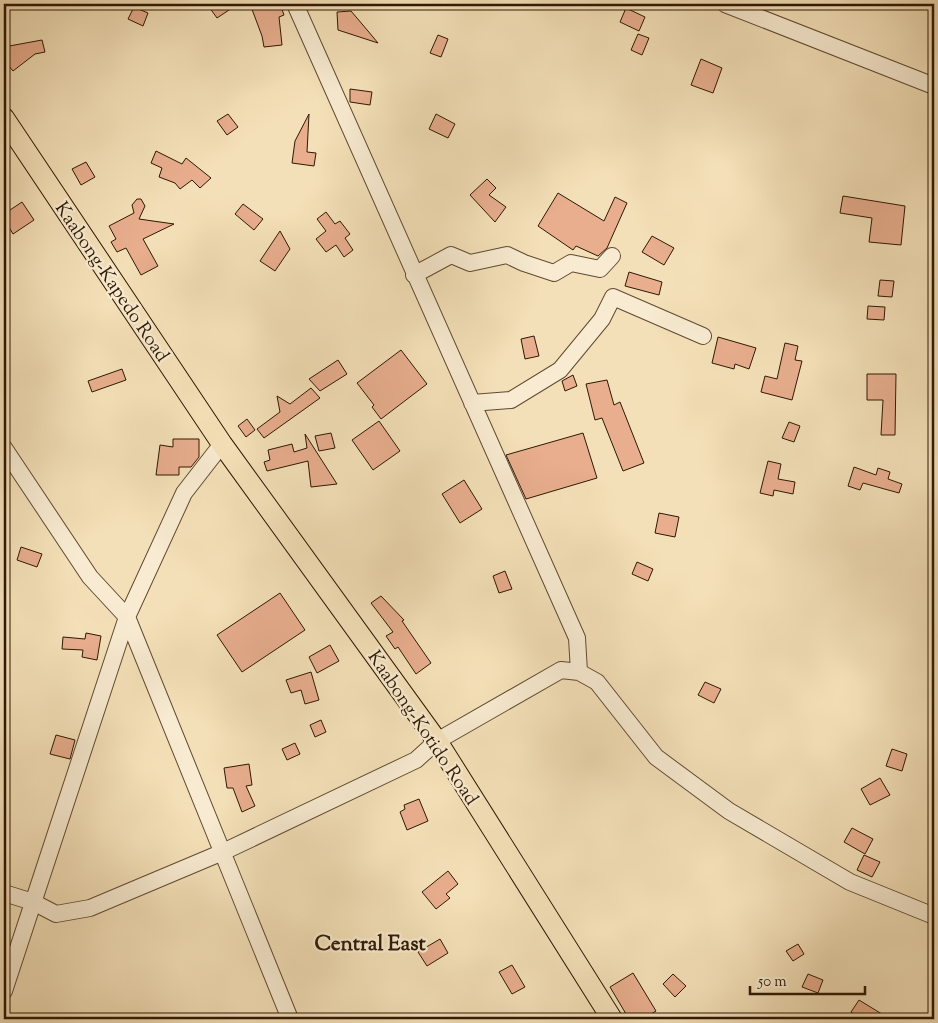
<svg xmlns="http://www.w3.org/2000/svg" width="938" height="1023" font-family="'Sorts Mill Goudy',serif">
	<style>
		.building { fill: #e8ae8e; stroke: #2e1802 }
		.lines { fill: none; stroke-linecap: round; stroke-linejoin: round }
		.minor-casing { stroke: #604a30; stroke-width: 18 }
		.major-casing { stroke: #2e1802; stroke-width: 22 }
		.minor { stroke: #f8ebd1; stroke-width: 16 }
		.major { stroke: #f4e0b8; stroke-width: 20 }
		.labels { text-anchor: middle; stroke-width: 4.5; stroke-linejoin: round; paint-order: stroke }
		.street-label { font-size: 19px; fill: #2e1802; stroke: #f8ebd1 }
		.quarter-label { font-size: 21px; font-weight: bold; fill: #2e1802; stroke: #f8ebd1 }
	</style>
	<rect width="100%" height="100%" fill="#f4e0b8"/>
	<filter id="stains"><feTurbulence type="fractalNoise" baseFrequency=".004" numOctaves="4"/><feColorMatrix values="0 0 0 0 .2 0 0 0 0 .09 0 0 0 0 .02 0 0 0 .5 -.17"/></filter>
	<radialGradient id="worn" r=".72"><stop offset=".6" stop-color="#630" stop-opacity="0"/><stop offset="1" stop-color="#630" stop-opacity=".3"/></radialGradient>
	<path class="building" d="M207 4H238L217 18Z
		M250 4H280L284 15 279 17 282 45 264 47 262 36Z
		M134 7 148 13 143 26 128 19Z
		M626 8 645 17 639 31 620 22Z
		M351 11 368 31 378 43 338 30 337 12Z
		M638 34 649 38 642 55 631 50Z
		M438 35 448 39 441 57 430 53Z
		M42 40 45 52 35 54 13 71 4 60V47Z
		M701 59 722 68 713 93 691 85Z
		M350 89 372 92 370 105 350 102Z
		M228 114 238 127 227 135 217 121Z
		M309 114 307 152 316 153 314 166 292 163 295 141Z
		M436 114 455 124 448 138 429 129Z
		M156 151 182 164 186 158 211 178 200 188 192 180 180 189 175 183 159 177 162 168 151 163Z
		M86 162 95 177 81 185 72 169Z
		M487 179 496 188 489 195 506 207 495 222 470 195Z
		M558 193 604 221 615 197 627 203 607 248 598 256 576 246 573 250 538 226Z
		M843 196 905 206 901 245 869 242 872 218 840 213Z
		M137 199H141L145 206 139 219 174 224 143 239 158 266 141 275 126 248 117 252 111 242 116 239 109 226 134 213 132 205Z
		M22 202 34 220 13 234 4 219V214Z
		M243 204 263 219 254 230 235 214Z
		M326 212 335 224 340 221 350 234 345 238 353 250 344 257 336 245 326 252 316 239 326 231 317 219Z
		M280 231 290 249 275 271 260 261Z
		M652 236 674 248 664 265 642 252Z
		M629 272 662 282 659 295 625 286Z
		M880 280 894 281 892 297 878 296Z
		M868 306 885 307 884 320 867 319Z
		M534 336 539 356 525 359 521 339Z
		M718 337 756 348 749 369 735 364 734 369 712 363Z
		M785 343 798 346 795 360 802 361 792 400 761 392 765 376 777 379Z
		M401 350 427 384 381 419 372 407 374 405 357 383Z
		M338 360 347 374 320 391 309 379Z
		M122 369 126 380 92 392 88 381Z
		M867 374H896L895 435H881L883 400H867Z
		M573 375 577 386 565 391 562 381Z
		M607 380 614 405 620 402 644 463 623 471 602 418 595 420 586 384Z
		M311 388 320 398 264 438 257 429 280 412 277 396 290 404Z
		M247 419 255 430 246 437 238 426Z
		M379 421 400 451 373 470 352 440Z
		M789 422 800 426 794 442 782 438Z
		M331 433 335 448 319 451 315 436Z
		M583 433 597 478 526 499 506 455Z
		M305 434 337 484 311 487 308 461 267 471 264 462 270 460 268 450 292 444 294 452 307 448Z
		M173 439H199V457L191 467H179V475H156L160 445 173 447Z
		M768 461 781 464 778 479 795 482 793 494 774 490 773 496 760 493Z
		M854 467 876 475 878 468 890 472 888 479 902 484 899 493 863 483 860 490 848 486Z
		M464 480 482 509 460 523 442 494Z
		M659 513 679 517 675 537 655 533Z
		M21 547 42 554 37 567 17 560Z
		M637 562 653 569 648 581 632 574Z
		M505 571 512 589 499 593 493 576Z
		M280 593 305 630 242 672 217 635Z
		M381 596 404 620 402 621 431 663 416 674 398 647 395 649 386 636 393 632 371 603Z
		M86 633 101 636 97 660 82 657 83 650 62 649 63 637 85 639Z
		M330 645 339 661 317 673 309 657Z
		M311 672 319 700 305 704 301 690 291 693 286 680Z
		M705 682 721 689 714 703 698 695Z
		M321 720 326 732 315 737 310 725Z
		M56 735 75 740 70 759 50 754Z
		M295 743 300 754 287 760 282 749Z
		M892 749 907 754 902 771 886 766Z
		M249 764 252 785 246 786 255 806 242 812 233 788H227L224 768Z
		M880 778 890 795 870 805 861 789Z
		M419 799 428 821 407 830 400 812 405 809 404 805Z
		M852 828 873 839 865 854 844 842Z
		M864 855 880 862 872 877 857 870Z
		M448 871 458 884 446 894 450 898 436 909 422 892Z
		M440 939 448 953 427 966 418 952Z
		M798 944 804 954 793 961 786 951Z
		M512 965 525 987 512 994 499 972Z
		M633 973 656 1011 643 1019H629L610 987Z
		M673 974 686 986 675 997 663 984Z
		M808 974 823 980 818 993 802 987Z
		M859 1000 890 1019H863L851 1012Z"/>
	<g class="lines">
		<defs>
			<path id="minor" d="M295 4 577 638 579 672
				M725 4 934 86
				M414 275 451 255 470 263 507 255 524 263 554 273 571 263 600 269 612 256
				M472 403 511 400 560 370 602 319 613 297 703 336
				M4 448 90 577 127 617 290 1019
				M4 893 33 902 56 914 90 908 223 852 416 760 437 741 561 670 579 672 597 682 656 757 729 811 850 882 934 916
				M4 991 127 617 184 493 222 444"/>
			<path id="major" d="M4 118 222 444 437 741 612 1019"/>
		</defs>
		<use href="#minor" class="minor-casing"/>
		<use href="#major" class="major-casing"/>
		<use href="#minor" class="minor"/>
		<use href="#major" class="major"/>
	</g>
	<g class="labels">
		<g class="street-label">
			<text transform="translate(113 281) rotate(56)" y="7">Kaabong-Kapedo Road</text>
			<text transform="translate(424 727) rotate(56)" y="7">Kaabong-Kotido Road</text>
		</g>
		<g class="quarter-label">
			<text x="370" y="950">Central East</text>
		</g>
	</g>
	<rect width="938" height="1023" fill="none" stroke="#f4e0b8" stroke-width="20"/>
	<rect x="5" y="5" width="928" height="1013" fill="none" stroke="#2e1802" stroke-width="2.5"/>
	<rect x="10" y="10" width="918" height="1003" fill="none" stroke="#2e1802"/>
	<path d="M750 986v8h115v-8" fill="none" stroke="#2e1802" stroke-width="2.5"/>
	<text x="758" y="986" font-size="15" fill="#2e1802" stroke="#f8ebd1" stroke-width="4" paint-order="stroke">50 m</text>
	<rect width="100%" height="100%" filter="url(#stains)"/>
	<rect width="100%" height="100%" fill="url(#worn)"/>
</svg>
